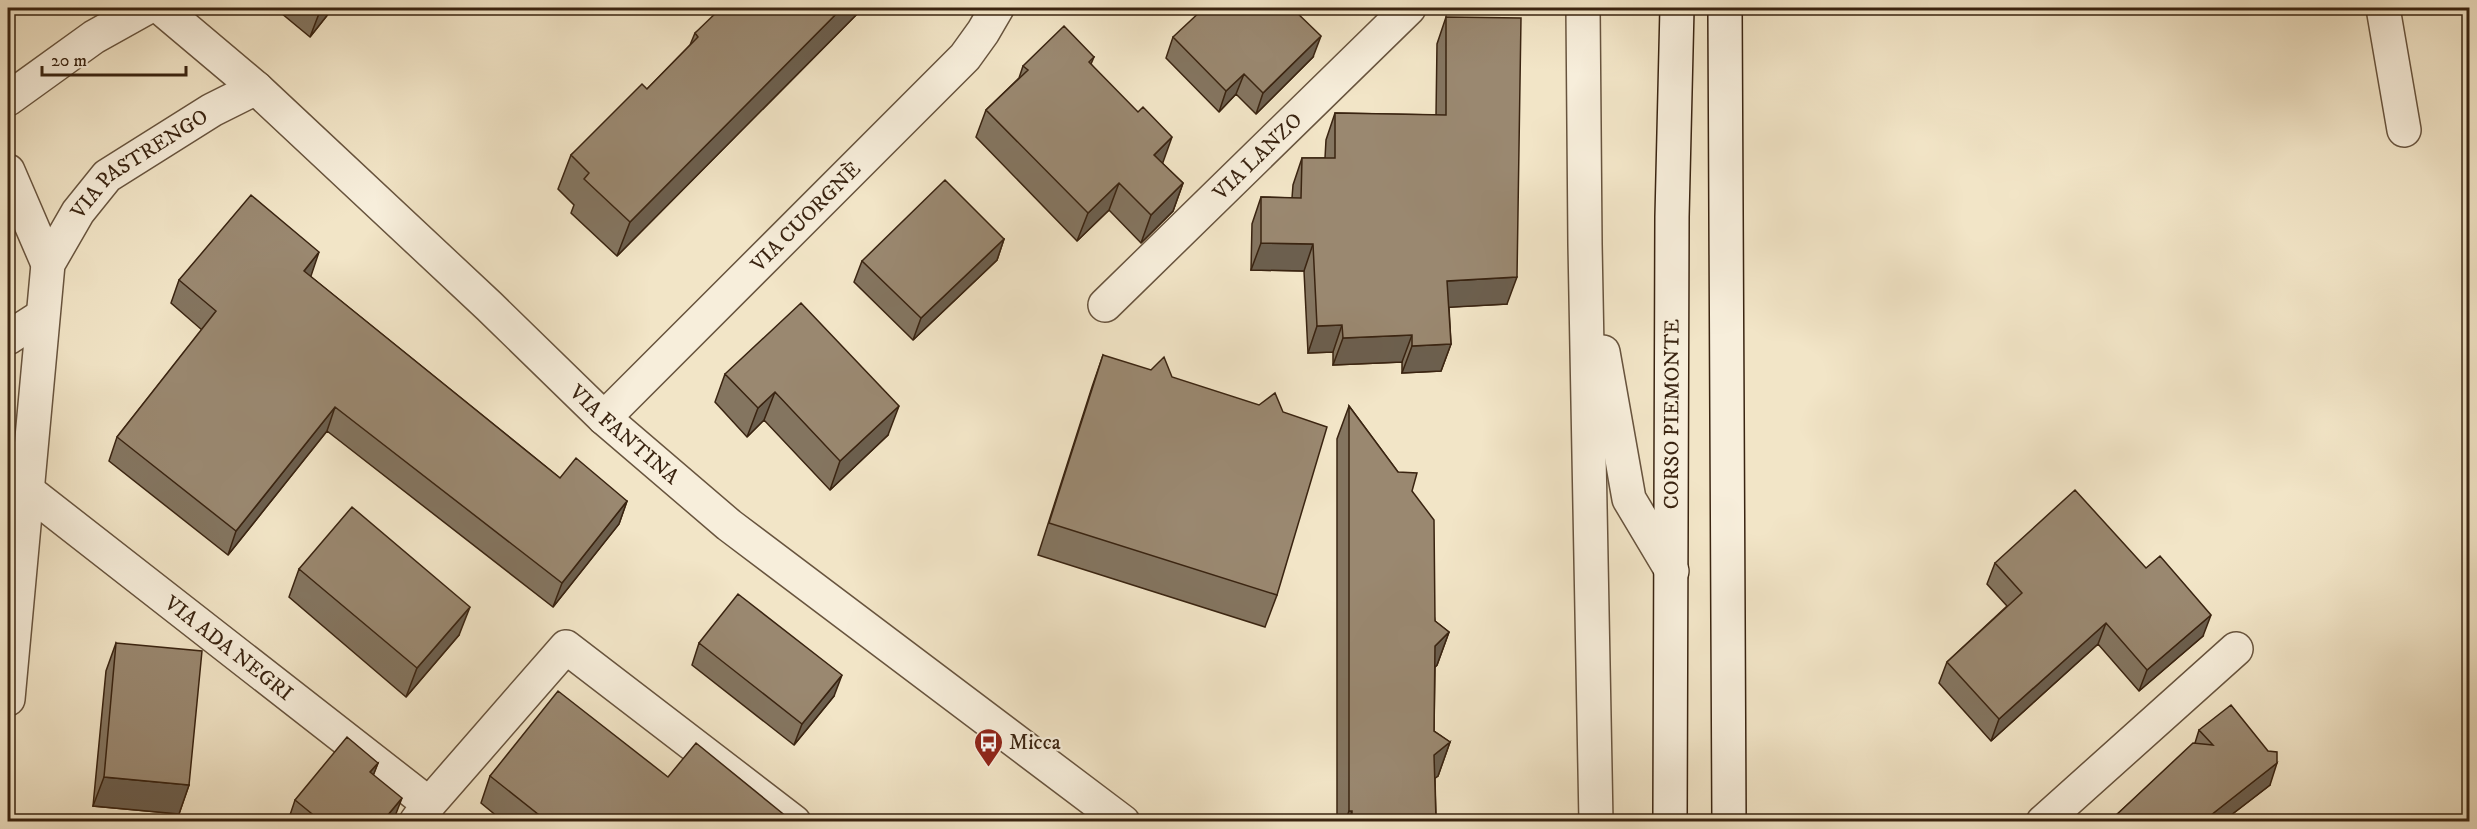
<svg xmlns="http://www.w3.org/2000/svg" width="2477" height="829" font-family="'IM FELL DW Pica',serif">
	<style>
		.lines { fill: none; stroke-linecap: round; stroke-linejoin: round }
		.street-casing { stroke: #68543e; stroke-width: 36 }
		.secondary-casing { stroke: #3a2411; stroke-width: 36 }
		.street { stroke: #f7eedb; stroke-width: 33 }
		.secondary { stroke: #f7eedb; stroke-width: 33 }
		.wall { fill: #847560; stroke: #3a2411; stroke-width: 1.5 }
		.shaded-wall { fill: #6c5f4e; stroke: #3a2411; stroke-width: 1.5 }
		.building { fill: #9a8870; stroke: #3a2411; stroke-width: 1.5 }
		.labels { text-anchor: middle; stroke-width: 4.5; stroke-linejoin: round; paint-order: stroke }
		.street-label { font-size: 21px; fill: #3a2411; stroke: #f7eedb }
		.poi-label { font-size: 21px; fill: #3a2411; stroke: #f7eedb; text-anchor: start }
	</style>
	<rect width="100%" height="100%" fill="#f2e5c7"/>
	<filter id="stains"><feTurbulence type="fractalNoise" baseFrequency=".00333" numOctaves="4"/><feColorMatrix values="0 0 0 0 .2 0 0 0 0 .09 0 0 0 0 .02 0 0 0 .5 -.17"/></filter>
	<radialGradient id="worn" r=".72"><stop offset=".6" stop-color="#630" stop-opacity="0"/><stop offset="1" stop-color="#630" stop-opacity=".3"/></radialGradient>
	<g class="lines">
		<defs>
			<g id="street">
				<path id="s1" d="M161 8 256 88 489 306 604 418 729 525 1123 822"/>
				<path d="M1583 8 1585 244 1596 822"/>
				<path d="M2383 8 2404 130"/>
				<path d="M8 99 94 37 146 8"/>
				<path d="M8 171 48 264"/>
				<path id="s2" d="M1105 305 1409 8"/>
				<path d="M8 338 42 316"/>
				<path d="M1603 352 1629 499 1672 571"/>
				<path id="s3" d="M604 418 965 57 983 32 997 8"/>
				<path id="s4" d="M28 491 429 804 416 822"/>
				<path id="s5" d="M8 699 48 264 78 212 107 176 212 110 256 88"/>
				<path d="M429 804 566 647 794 822"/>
				<path d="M2043 822 2236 649"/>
			</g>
			<g id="secondary">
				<path d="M1725 8 1729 822"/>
				<path id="s6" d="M1670 822 1672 217 1677 8"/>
			</g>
		</defs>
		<use href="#street" class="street-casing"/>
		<use href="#secondary" class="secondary-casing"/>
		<use href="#street" class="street"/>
		<use href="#secondary" class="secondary"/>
	</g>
	<path class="wall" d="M275 8H333L310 37Z
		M728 8H863L617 256 571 213 574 205 558 189 571 155 647 89 690 45 695 33Z
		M1446 17 1507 304 1449 307 1451 344 1441 371 1402 373V362L1333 365V352L1308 353 1304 271 1251 270 1252 224 1261 197 1292 198 1293 185 1302 158H1325L1326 140 1335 113 1436 115 1437 44Z
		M1173 37 1313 57 1256 114 1236 94 1219 112 1166 58Z
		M1094 57 1091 64 1162 163 1183 183 1173 211 1141 243 1109 210 1077 241 976 137 986 110 1019 78 1023 66Z
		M1004 239 997 260 913 340 854 282 862 261Z
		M310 276 560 478 627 501 619 524 553 607 327 431 228 555 109 461 117 437 202 330 171 303 179 280 311 276Z
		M1103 355 1277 595 1265 627 1038 555 1092 387Z
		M725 374 888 435 830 490 764 420 747 437 715 402Z
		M1349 406 1412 491 1435 621 1449 632 1437 665 1435 667 1434 731 1450 742 1438 776 1435 778 1436 819 1435 822H1337V439Z
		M1995 563 2203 636 2139 691 2098 644 1991 741 1939 683 1947 662 2007 606 1987 584Z
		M299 569 459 635 406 697 289 597Z
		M116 643 189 785 179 814 93 806 106 671Z
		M699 643 834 696 794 745 692 665Z
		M2199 730 2270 785 2222 822H2111L2112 819 2195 743Z
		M378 763 373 775 394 819 392 822 288 821 295 800Z
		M490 776 668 777 787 817 785 822H504L481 803Z"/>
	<path class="shaded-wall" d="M323 8H333L310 37 320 11Z
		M842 8H863L617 256 630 222Z
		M1321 36 1313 57 1256 114 1263 93Z
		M1244 74 1236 94 1219 112 1226 91Z
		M1172 137 1162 165 1154 155Z
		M1119 183 1109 210 1077 241 1088 213Z
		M1183 183 1173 211 1141 243 1151 215Z
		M1004 239 997 260 913 340 921 318Z
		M1261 243 1313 244 1304 271 1251 270Z
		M319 252 311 276 295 295 304 271Z
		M1517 277 1507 304 1437 308 1447 281Z
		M1342 325 1333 352 1308 353 1317 326Z
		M1412 335 1402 362 1333 365 1343 338Z
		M1451 344 1441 371 1402 373 1412 346Z
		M775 392 764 420 747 437 758 408Z
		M899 406 888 435 830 490 840 461Z
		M335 407 327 431 228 555 236 531Z
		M627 501 619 524 553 607 562 583Z
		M470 607 459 635 406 697 417 668Z
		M2211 615 2203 636 2139 691 2147 670Z
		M2106 623 2098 644 1991 741 1999 719Z
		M1449 632 1437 665 1423 679 1435 646Z
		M842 675 834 696 794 745 802 724Z
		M1450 742 1438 776 1422 788 1434 755Z
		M378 763 370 784V772Z
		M2277 763 2270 785 2222 822H2209L2211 815Z
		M104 777 189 785 179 814 93 806Z
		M402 798 394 819 392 822H382Z
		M1349 811H1352L1348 822H1345Z
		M1436 819 1435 822H1395V820Z"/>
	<path class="building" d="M315 8H323L320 11Z
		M721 8H726L727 9 728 8H842L630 222 584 179 589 173 571 155 642 84 647 89 698 37 695 33Z
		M1204 8H1292L1321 36 1263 93 1244 74 1226 91 1173 37Z
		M1446 17 1521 18 1517 277 1447 281 1451 344 1412 346V335L1343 338 1342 325 1317 326 1313 244 1261 243V197L1301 198 1302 158H1335V113L1446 115Z
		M1064 26 1094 57 1089 62 1138 112 1143 107 1172 137 1154 155 1183 183 1151 215 1119 183 1088 213 986 110 1028 70 1023 66Z
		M945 180 1004 239 921 318 862 261Z
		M251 195 319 252 304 271 560 478 576 458 627 501 562 583 335 407 236 531 117 437 216 311 179 280Z
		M801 303 899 406 840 461 775 392 758 408 725 374Z
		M1103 355 1151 370 1164 357 1172 377 1259 405 1275 393 1283 412 1327 427 1277 595 1049 523Z
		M1349 406 1398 472 1417 473 1412 491 1434 520 1435 621 1449 632 1435 646 1434 731 1450 742 1434 755 1436 819 1395 820V822H1352V811H1349Z
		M2075 490 2146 568 2160 556 2211 615 2147 670 2106 623 1999 719 1947 662 2022 593 1995 563Z
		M352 507 470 607 417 668 299 569Z
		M738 594 842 675 802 724 699 643Z
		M116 643 202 651 189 785 104 777Z
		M558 691 668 777 696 743 787 817 783 822H548L490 776Z
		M2231 705 2268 751 2277 752V763L2211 815 2217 822H2115L2112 819 2193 743 2213 745 2199 730Z
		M347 737 378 763 370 772 402 798 382 822H322L295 800Z"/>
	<defs>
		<symbol id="bus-pin" viewBox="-11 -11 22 30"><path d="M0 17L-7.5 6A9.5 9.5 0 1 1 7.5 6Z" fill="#8f2418" stroke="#f7eedb"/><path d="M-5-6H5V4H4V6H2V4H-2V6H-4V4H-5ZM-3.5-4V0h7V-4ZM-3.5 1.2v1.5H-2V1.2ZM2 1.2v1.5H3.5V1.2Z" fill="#fff"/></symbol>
	</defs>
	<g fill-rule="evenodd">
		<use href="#bus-pin" x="972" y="726" width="33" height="45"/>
	</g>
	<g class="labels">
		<g class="street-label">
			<text dy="7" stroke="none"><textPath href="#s2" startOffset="213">VIA LANZO</textPath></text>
			<text dy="7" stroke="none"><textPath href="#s5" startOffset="576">VIA PASTRENGO</textPath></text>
			<text dy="7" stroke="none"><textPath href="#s3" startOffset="285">VIA CUORGNÈ</textPath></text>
			<text dy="7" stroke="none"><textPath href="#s6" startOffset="408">CORSO PIEMONTE</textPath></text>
			<text dy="7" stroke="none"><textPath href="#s1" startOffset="630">VIA FANTINA</textPath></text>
			<text dy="7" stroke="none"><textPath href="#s4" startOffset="255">VIA ADA NEGRI</textPath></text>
		</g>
		<g class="poi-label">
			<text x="1009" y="749">Micca</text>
		</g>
	</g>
	<rect width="2477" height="829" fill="none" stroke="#f2e5c7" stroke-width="30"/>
	<rect x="9" y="9" width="2459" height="811" fill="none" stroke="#3a2411" stroke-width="3"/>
	<rect x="15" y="15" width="2447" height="799" fill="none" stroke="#3a2411" stroke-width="1.5"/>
	<path d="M42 66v9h144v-9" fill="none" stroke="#3a2411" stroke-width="3"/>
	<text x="51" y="66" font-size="18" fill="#3a2411" stroke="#f7eedb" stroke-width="4.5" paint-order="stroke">20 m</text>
	<rect width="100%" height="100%" filter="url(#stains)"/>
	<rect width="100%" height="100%" fill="url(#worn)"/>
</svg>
